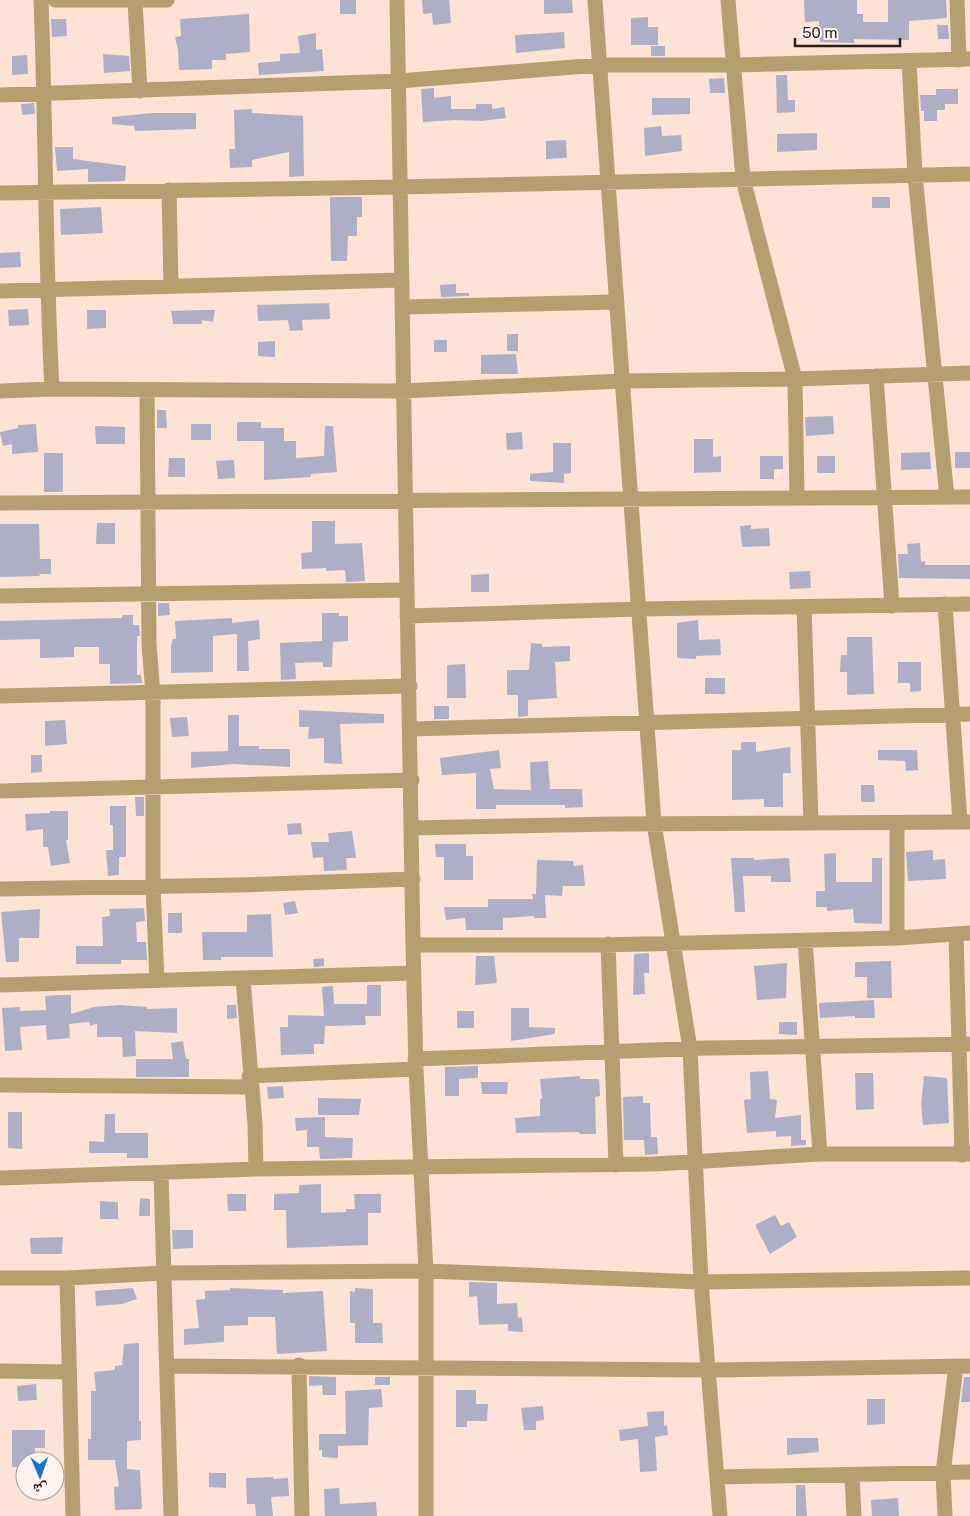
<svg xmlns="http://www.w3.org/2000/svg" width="970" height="1516" font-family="'Public Sans','Noto Naskh Arabic',sans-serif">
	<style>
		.building { fill: #aeafc6 }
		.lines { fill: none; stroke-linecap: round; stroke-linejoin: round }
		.minor { stroke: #b39f6f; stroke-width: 15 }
	</style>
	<rect width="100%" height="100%" fill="#fce3d5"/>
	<path class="building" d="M340 0H356V14H340Z
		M422 0H449L451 23 433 25 432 13 423 14Z
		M544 0H572L573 13 544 14Z
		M804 0H857V14H863V22H888V0H946L947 18 909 21V40L854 39V43L820 42 819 21 805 22Z
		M249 14 250 52 226 54V60H212V69L179 70 178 50 175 37 181 36 180 19Z
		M648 17V27H658V45H631V18Z
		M51 19H66L67 36 52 37Z
		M937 25H948L949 39H938Z
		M564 32 565 48 516 53 515 35Z
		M316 33V50L322 49 324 71 259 75 258 63 280 61V54L300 53 298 36Z
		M651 46H665V56H651Z
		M103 54 129 56 130 71 104 73Z
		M27 55 28 74 12 75V56Z
		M776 75H787L788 100H795V112L777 113Z
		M724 78 725 93H710L709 79Z
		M434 88V98L451 96V109H476V104H492V109L504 107 506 118 481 121 455 120 423 122 421 89Z
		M936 89H958V104H945V110H937V121H924V111H921L920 95H936Z
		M652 98H690V114L652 115Z
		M34 103 35 114 22 115 21 104Z
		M252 109V113L303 116 304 176 289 177V152L252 160V167L230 168 229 149H235L234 110Z
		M152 113H196V129L135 131 134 126 112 124V117Z
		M661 126 662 136 681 135 682 151 645 156 644 128Z
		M817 133V150L777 152V134Z
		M566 140 567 158 546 159V141Z
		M55 147H73V159L126 166 125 181 88 182V169L57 171Z
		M330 197H362V217H357V236H348L347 261H331Z
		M872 197H890V208H872Z
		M101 207 103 233 61 235 60 209Z
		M20 252 21 267 0 268V253Z
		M456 284V293H469V296L441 297 440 285Z
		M329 303 330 319 302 320 303 330 290 331 288 320 258 321 257 305Z
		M28 309 29 325 9 326 8 310Z
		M87 310H106V328L87 329Z
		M202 310H215L213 322 202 320V324H173L171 311Z
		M507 334H518V351H507Z
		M434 340H447V352H434Z
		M275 341V357L258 356V342Z
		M516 354 518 374H481V355Z
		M157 410H166L167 428H157Z
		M833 416 834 434 806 436 805 417Z
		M237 422H261V428H284V441H296V458L324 456 325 426H333L337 472 311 474V477L264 480V441H237Z
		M36 424 38 452 12 454V444L3 446 0 432 18 428V425Z
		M191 424H211V440H191Z
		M95 426 125 427V444H96Z
		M522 432 523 449 507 450 506 433Z
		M694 439H713V457L721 456V472L694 473Z
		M553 443H571V473L564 474V483L530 481V474L553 472Z
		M930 452 931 469 901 470V453Z
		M955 452H970V468H955Z
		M44 453H63V492H44Z
		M760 456H783V469H774V479H760Z
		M817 456H835V473H817Z
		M169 458H185V477H168Z
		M234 460 235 478 218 479 216 461Z
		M312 521H335V544L362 543 365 581 346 582 345 570 326 571V568L302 569 301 553 312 552Z
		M97 523H115V544H96Z
		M0 524H39L40 559H51V574H39L40 576 0 577Z
		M751 525V529L769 528 770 546 742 547 740 526Z
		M920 543 921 562 925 561V565H970V579L899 578 898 554H908L907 544Z
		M810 571 811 588 790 589 789 572Z
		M489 574V592H471V575Z
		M158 603H169L170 615 158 616Z
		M322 613H339V616H348V641L333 642 332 667H323V662L295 663 296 679 281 680 280 643 322 641Z
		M122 615H133V625H139L140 636H137V675H141L142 683 110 684V664H99V647H74V657L40 658V639L0 640V621L122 618Z
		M232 618V623L259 620 260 639 248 641 249 671H237V634L213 636V672L171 673V646L173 639H176L175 621Z
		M698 620 699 640 720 639 721 655 696 656V659L677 658V623Z
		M847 637H872L874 694 847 695V672H840L841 655H847Z
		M531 643 542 644V647L570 646V661L555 662 557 698 528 700V716L518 717V695H507V670H529Z
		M898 662H921V691L910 692V683H898Z
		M465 664 466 698H447V665Z
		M705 678H725V694H705Z
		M434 706H449V719H434Z
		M299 710 384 714V723L340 724 342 764 324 763V738L308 739 309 727H299Z
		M228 715H239V746H259V749H290V767L233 764 191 768V752L228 751Z
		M187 717 189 736 172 737 170 718Z
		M65 720 67 744 45 746V721Z
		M741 742H756V752L790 747 791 773H783V807H764V799L732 800V750H741Z
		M499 750 501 768 490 769 494 789 531 790 530 762 548 761 550 789H582L583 807 565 808V805H496V809H476V773L442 775 440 758Z
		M878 750H917L918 770 906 771 905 761 878 760Z
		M31 755H42V772L31 773Z
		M861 785H874L875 802H861Z
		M135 797H144V816H136Z
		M110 806H126V857H119V875L108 876 106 850H113V825H110Z
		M50 811H68V840H66L70 863 51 866 48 847H43V829L26 831 25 814 50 813Z
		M301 823 302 834 288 835 287 824Z
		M352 831 356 858H346L347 870 324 871 323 857 313 858 311 842H329L328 833Z
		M435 844H466V856H473V880H444V857H436Z
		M933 850V860L945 859 946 879 908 881 906 852Z
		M836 853V882H872V858H882V924L854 923 853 909 827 911V907H816V891H825L824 854Z
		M731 858H754V860L789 858 791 882H771V876H743L745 912H735Z
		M537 860 573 861 574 866 583 865 585 886H563L562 896 545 895 546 918H534V916L503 918V930H466L465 918 446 920 444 907H488V899H533L532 894H536Z
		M295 901 298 913 285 915 283 903Z
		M144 908 145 921 136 922 137 942H146L147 960H121V964H76V946H103L102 917 110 916 109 909Z
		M40 909 39 938H19V962H6L1 912Z
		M168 913H182V933H168Z
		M271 914 273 957H221V960H203L202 932H247V915Z
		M649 953V973H644L645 994 633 995 634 954Z
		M476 956H494L497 983 475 985Z
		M324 958V966L314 967 313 959Z
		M891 961 892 998H867V977H855V962Z
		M787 963 786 998 757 1000 754 966Z
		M367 985H381V1016H365L366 1025 325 1026 324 1044H314V1054L281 1055 280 1027H288V1015L324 1016 322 987 333 986 334 1004H367Z
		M58 995H71V1014L94 1007 120 1005 147 1007V1009L177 1008V1033L135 1031 136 1056 123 1057 122 1037H97V1024L90 1026 89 1022 69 1024 70 1038 47 1040 46 1025 20 1027 22 1050 5 1051 2 1008 20 1007V1011L46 1010 45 996Z
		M874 1000 875 1018H855V1016L820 1018 819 1003Z
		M227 1005H236L237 1018 227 1019Z
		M511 1008H529V1027L555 1028V1034L511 1041Z
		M457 1011H474V1028H457Z
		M779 1022H797V1035L779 1034Z
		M183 1041 186 1059H189V1077H136V1059H173L171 1043Z
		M478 1066V1078L459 1079V1096H445V1067Z
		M768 1071 770 1099 777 1100 775 1118 801 1115V1140H806V1145L791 1146V1136L776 1137V1131L747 1133 744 1100 751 1099 750 1072Z
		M855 1073H873L874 1109 856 1110Z
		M580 1076V1079H599L600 1096 595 1097 596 1134H580L579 1132 516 1133 515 1118 540 1116V1099H542L540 1079Z
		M924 1076 947 1078 949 1123 923 1125 921 1104Z
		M481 1082H508L507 1094H482Z
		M283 1086 284 1098 268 1099 267 1087Z
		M643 1096V1103H650L651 1137H657L658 1154 645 1155 644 1140H624L623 1097Z
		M318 1098 361 1099 359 1115H318Z
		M8 1112H22V1149L8 1148Z
		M105 1114H115V1133H148V1158H127V1153H89V1141L104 1142Z
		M325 1117V1137L353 1138 352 1158 320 1159 319 1147H307V1130L296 1131 295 1118Z
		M321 1184V1213L346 1212V1209H355L354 1194H381V1213H368V1245L287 1248 286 1210H274V1194L299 1193V1185Z
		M227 1194H246V1211H228Z
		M140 1198 150 1199V1216H139Z
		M100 1201 118 1202V1219H100Z
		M775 1215 781 1226 789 1222 797 1237 770 1254 755 1225Z
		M172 1230H193V1248L173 1249Z
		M63 1237 62 1254H31L30 1238Z
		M469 1282 497 1283V1304L517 1303 518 1318 522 1317 523 1332 508 1331V1324L479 1325 477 1296 469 1297Z
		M133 1288 137 1299 122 1304 96 1306 95 1291Z
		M230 1288 283 1290V1293L323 1291 327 1351 277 1354 275 1317H248V1325L224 1326V1342L184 1345V1329L199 1328 196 1300 205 1299V1291L230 1290Z
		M355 1288 373 1289V1323H382L383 1343H355V1323H350V1291L355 1292Z
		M139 1343V1421H141V1440L127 1441V1469L140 1470 142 1509 115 1510 114 1487 119 1486 115 1460H88V1439H91V1391H96L94 1372 115 1370V1366L122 1365 124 1344Z
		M309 1376 336 1377V1395H323L322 1385 309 1386Z
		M375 1377H390V1385H375Z
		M964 1377H970V1402H961Z
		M36 1384 37 1400 18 1401 17 1386Z
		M381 1389 383 1407 369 1408 368 1445 338 1446V1458L322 1457V1450H319V1434H346L345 1391Z
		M456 1390H476V1404H488L487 1421H467V1427H456Z
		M867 1399H885V1424L867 1425Z
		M543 1406 544 1420 536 1421V1430H524L521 1408Z
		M664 1411V1426L667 1425 668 1435 655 1437 657 1471 640 1472 638 1439 620 1441 619 1430 648 1426 647 1412Z
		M12 1430H45V1448H35V1461H25V1467H12Z
		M787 1438H818L819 1452 787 1455Z
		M209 1473H226V1488L209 1487Z
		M273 1477V1479L288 1478 289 1496 271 1497 273 1516H256L255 1504H247L246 1478Z
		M796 1485H805L807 1516H796Z
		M339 1488 340 1504 376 1502 377 1516H325L324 1489Z
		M898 1498 899 1516H872L871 1500Z"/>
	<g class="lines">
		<path class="minor" d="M41 0C46 130 45 259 52 389
			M55 0H167
			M397 0 413 945 416 1069 426 1271V1516
			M595 0 654 823 690 1049 701 1282 720 1516
			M728 0 743 179 795 379 797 497
			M957 0 959 60
			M135 1 140 91
			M909 61 915 175 947 497
			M0 95 399 81 599 65H735L970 59
			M169 190 171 286
			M0 193 399 187 970 174
			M0 291 402 280
			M404 307 617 302
			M876 376 892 606
			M147 390 149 644 153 694V887L157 980
			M0 391 52 389 402 391 623 381 795 379 970 373
			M0 503 970 497
			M0 596 407 590
			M945 604 960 822
			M804 607 811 823
			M407 616 639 609 970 604
			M0 696 410 686
			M410 729 970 714
			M0 791 412 780
			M412 828 614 824 970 822
			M0 889 240 885 413 879
			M956 934 962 1155
			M897 938V823
			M805 940 820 1154
			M608 944 616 1165
			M413 945H600L897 938 970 933
			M243 979 255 1124 256 1169
			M0 985 414 973
			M415 1059 707 1048 970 1044
			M249 1076 416 1069
			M0 1085 251 1087
			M161 1174 171 1516
			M0 1178 256 1169 655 1164 820 1154H970
			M0 1278H67L164 1273 426 1271 701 1282 970 1278
			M67 1278 73 1516
			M299 1365 302 1516
			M167 1366 710 1370 970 1366
			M0 1371 69 1372
			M852 1476 854 1516
			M718 1477 970 1472
			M945 1516 943 1473 956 1366"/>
	</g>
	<g transform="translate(40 1476) rotate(178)"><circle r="24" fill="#fef3ee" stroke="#a89e99"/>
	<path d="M0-4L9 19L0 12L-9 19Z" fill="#1079c4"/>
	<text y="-8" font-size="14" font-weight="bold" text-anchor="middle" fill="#281f1a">ش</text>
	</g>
	<path d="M795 38v8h105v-8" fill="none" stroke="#281f1a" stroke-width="2.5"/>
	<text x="802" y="38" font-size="15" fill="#281f1a" stroke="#fef3ee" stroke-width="4" paint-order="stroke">50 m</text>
</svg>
